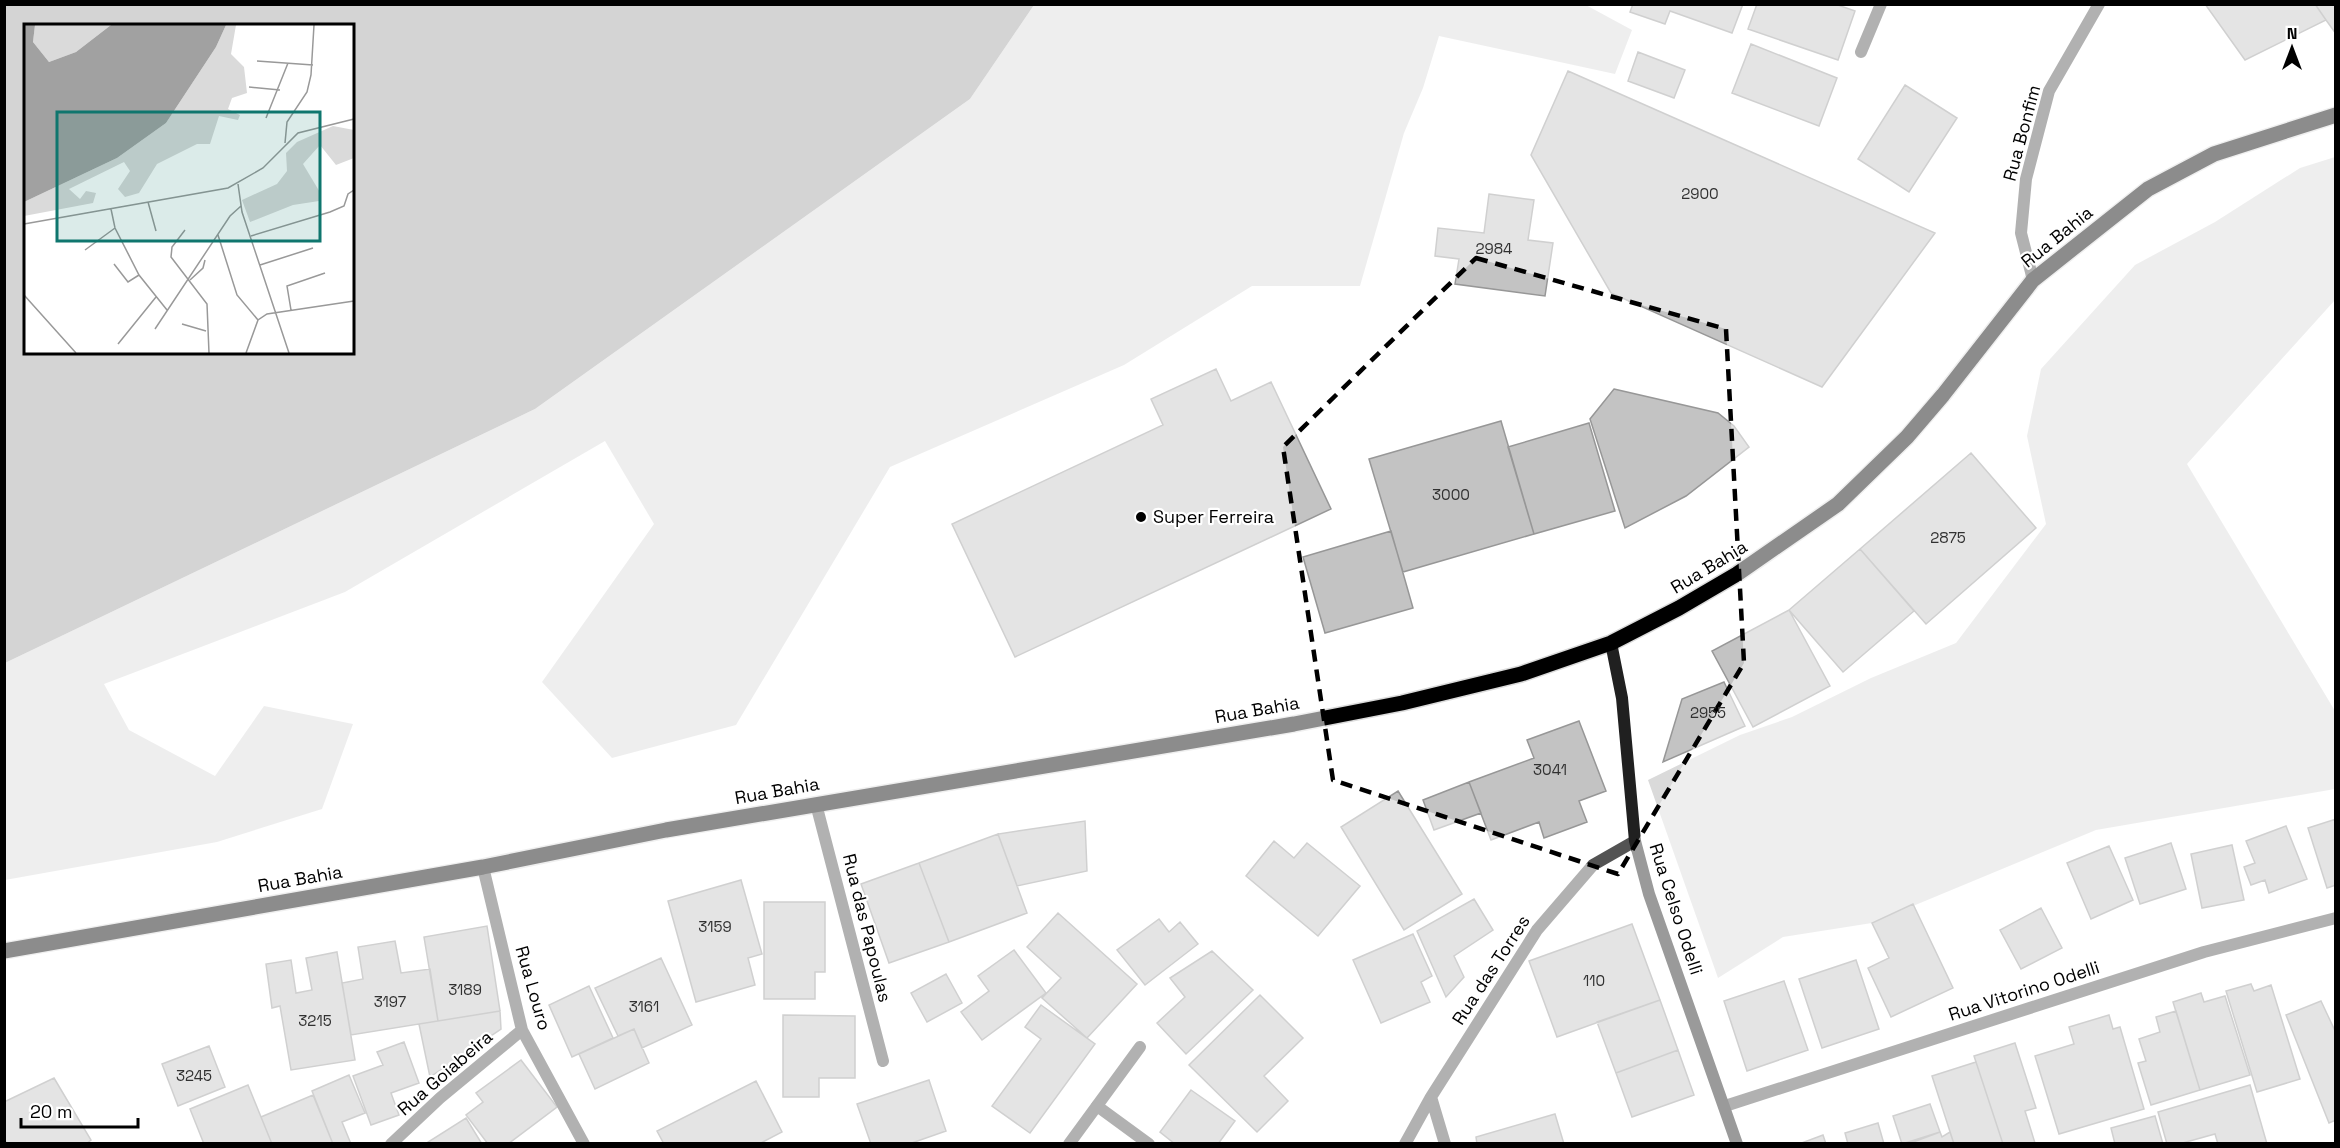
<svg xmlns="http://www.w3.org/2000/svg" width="2340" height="1148" font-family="'Space Grotesk',sans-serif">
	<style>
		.green { fill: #dadada }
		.water { fill: #a1a1a1; fill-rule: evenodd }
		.building { fill: #c3c3c3; stroke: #979797; stroke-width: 1.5 }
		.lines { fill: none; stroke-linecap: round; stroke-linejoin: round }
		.primary-casing { stroke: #dbdbdb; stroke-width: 18 }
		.lane { stroke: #535353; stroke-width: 12 }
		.street { stroke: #535353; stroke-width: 12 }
		.secondary { stroke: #202020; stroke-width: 12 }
		.primary { stroke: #000; stroke-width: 15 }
		.marked { fill: none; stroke: #000; stroke-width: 4.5; stroke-dasharray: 12 8; stroke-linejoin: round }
		.poi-dot { fill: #000; stroke: #fff; stroke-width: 2 }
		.labels { text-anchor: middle; stroke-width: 4.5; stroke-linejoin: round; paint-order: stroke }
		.number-label { font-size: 15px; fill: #313131 }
		.street-label { font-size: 18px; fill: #000; stroke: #fff }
		.poi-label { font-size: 18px; fill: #000; stroke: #fff; text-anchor: start }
		.inset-road { fill: none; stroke: #999; stroke-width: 1.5 }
		.view { fill: #0f766e; fill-opacity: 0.15; stroke: #0f766e; stroke-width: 3 }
		.inset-edge { fill: none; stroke: #000; stroke-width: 3 }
	</style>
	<rect width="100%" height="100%" fill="#fff"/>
	<path class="green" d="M1584 4 1632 30 1615 74 1439 36 1423 88 1404 133 1360 286H1252L1124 365 890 467 736 725 612 758 542 682 654 524 605 441 345 592 104 684 129 730 215 776 264 706 353 724 322 809 217 842 5 880V663L535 409 970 99 1034 5Z
		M2335 157V300L2187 464 2335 711V789L2096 830 1872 923 1783 937 1718 978 1648 780 1740 735 1792 717 1871 678 1956 643 2046 524 2027 436 2041 369 2135 265 2215 222 2300 168Z"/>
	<path class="water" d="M5 4H1034V5L970 99 535 409 5 663ZM26 26H352V352H26Z"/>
	<path class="building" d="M1633 4H1743L1732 33 1670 11 1665 24 1630 12Z
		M1757 4H1835L1855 11 1838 60 1748 29Z
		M2205 4H2315L2326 20 2245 60Z
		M2315 4H2336V34L2326 20Z
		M1751 44 1837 78 1819 126 1732 93Z
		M1638 52 1685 70 1674 98 1628 81Z
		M1568 71 1935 233 1822 387 1611 293 1531 155Z
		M1905 85 1957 118 1909 192 1858 159Z
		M1489 194 1534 200 1528 240 1553 243 1545 296 1455 284 1459 259 1435 256 1438 228 1484 233Z
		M1216 369 1231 401 1271 382 1331 509 1015 657 952 524 1163 425 1151 399Z
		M1614 389 1718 413 1734 426 1749 447 1686 496 1625 528 1590 419Z
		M1501 421 1534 534 1403 572 1369 459Z
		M1589 423 1615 511 1534 534 1508 447Z
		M1971 453 2036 528 1926 624 1860 549Z
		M1391 531 1413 608 1325 633 1303 557Z
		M1860 549 1914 611 1843 672 1789 610Z
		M1789 610 1830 686 1753 727 1712 651Z
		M1724 682 1745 726 1663 762 1682 699Z
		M1579 721 1606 791 1579 801 1587 822 1544 838 1539 822 1491 840 1469 782 1534 758 1527 740Z
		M1469 782 1481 813 1434 830 1423 800Z
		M1398 791 1462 894 1404 930 1341 827Z
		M2336 819V885L2327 888 2308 828Z
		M1085 821 1087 871 1017 886 998 834Z
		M2286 826 2307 879 2269 893 2265 880 2251 885 2244 867 2255 863 2246 841Z
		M998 834 1027 913 949 942 919 863Z
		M1274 841 1294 858 1307 843 1360 886 1318 936 1246 876Z
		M2171 843 2186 889 2140 904 2125 858Z
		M2232 845 2244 900 2202 908 2191 854Z
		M2109 846 2133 900 2091 919 2067 863Z
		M919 863 949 942 889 963 861 884Z
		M741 880 762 954 748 958 755 985 696 1002 668 901Z
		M1474 899 1493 930 1454 956 1464 977 1446 997 1417 931Z
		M764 902H825V972H815V999H764Z
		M1913 904 1953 988 1891 1017 1868 968 1889 958 1872 923Z
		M2041 908 2062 948 2021 969 2000 930Z
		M1058 913 1137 984 1087 1038 1042 998 1061 978 1027 947Z
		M1159 919 1169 932 1180 922 1198 944 1145 985 1117 950Z
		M1632 924 1660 1000 1557 1037 1529 961Z
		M487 926 500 1011 438 1021 424 937Z
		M1413 934 1432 976 1421 982 1430 1002 1381 1023 1353 960Z
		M395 941 401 973 430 969 438 1021 351 1035 342 983 363 979 358 947Z
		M1014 950 1046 993 982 1040 961 1012 989 991 978 976Z
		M1212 951 1253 990 1186 1054 1157 1023 1185 997 1170 978Z
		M337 952 355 1060 291 1070 280 1006 272 1008 266 964 291 960 296 993 312 990 306 958Z
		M661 958 692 1025 642 1048 634 1029 618 1036 595 988Z
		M1856 960 1879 1029 1822 1048 1799 979Z
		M946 974 962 1003 927 1022 911 993Z
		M1784 981 1808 1050 1747 1071 1724 1001Z
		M2251 984 2254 991 2271 985 2300 1079 2257 1092 2226 991Z
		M589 986 613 1038 572 1057 549 1005Z
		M2201 993 2204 1002 2225 996 2250 1075 2200 1090 2173 1002Z
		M1260 995 1303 1038 1264 1076 1288 1101 1257 1132 1189 1065Z
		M1660 1000 1678 1050 1616 1073 1597 1022Z
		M2321 1001 2336 1033V1120L2329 1123 2286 1015Z
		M1041 1005 1095 1044 1030 1133 992 1106 1041 1039 1025 1027Z
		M500 1011 501 1029 430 1077 419 1024Z
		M2176 1011 2200 1090 2151 1105 2138 1063 2146 1061 2139 1039 2160 1032 2156 1017Z
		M783 1015 855 1016V1078H819V1097H783Z
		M2109 1015 2113 1029 2120 1027 2144 1109 2059 1134 2035 1056 2074 1044 2069 1027Z
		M634 1029 649 1063 595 1089 579 1054Z
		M404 1042 419 1083 391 1093 399 1115 371 1125 353 1076 383 1065 377 1052Z
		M2015 1043 2036 1108 2025 1111 2035 1143 2033 1144H2003L1974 1056Z
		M209 1046 225 1087 178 1106 162 1064Z
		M1678 1050 1694 1095 1632 1117 1616 1073Z
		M521 1060 557 1107 508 1144H488L466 1115 483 1102 476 1093Z
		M1976 1062 2003 1144H1954L1932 1076Z
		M349 1075 365 1113 342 1122 351 1144H333L312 1091Z
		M54 1078 91 1140 86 1144H9L4 1140V1102Z
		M929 1080 946 1131 909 1144H871L857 1104Z
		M756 1081 782 1132 759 1144H664L657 1131Z
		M248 1085 272 1144H204L190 1109Z
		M2250 1085 2267 1144H2218L2215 1134 2179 1144H2167L2158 1112Z
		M1191 1090 1235 1121 1218 1144H1175L1160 1132Z
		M313 1095 333 1144H272L261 1117Z
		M1930 1104 1940 1132 1902 1144 1893 1116Z
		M1555 1114 1564 1144H1477L1476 1137Z
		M2155 1116 2163 1144H2115L2111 1128Z
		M466 1118 482 1144H425Z
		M1878 1123 1884 1144H1848L1845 1133Z
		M1940 1132 1942 1137 1950 1132 1954 1144H1908Z
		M1823 1135 1826 1144H1799Z"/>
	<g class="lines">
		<defs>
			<path id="primary" d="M4 951 483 867 666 830 1294 724 1402 703 1521 674 1611 643 1679 608 1737 574 1838 504 1907 437 1943 395 2033 280 2148 189 2214 154 2336 115"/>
		</defs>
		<use href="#primary" class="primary-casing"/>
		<path class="lane" d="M1097 1106 1149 1144"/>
		<path class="street" d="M1861 52 1881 4
			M2033 280 2021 233 2026 179 2049 91 2099 4
			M816 804 883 1061
			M483 867 522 1030 584 1144
			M1431 1097 1445 1144
			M1725 1106 2204 952 2336 918
			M391 1144 440 1098 522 1030
			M1069 1144 1140 1047
			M1405 1144 1431 1097 1537 930 1593 865 1635 841"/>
		<path class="secondary" d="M1611 643 1622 698 1635 841 1649 894 1737 1144"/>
		<use href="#primary" class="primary"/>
	</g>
	<path d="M0 0H2340V1148H0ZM1476 258 1726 329 1744 663 1618 874 1333 780 1283 447Z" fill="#fff" fill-opacity=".55" fill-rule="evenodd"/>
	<path class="marked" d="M1476 258 1726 329 1744 663 1618 874 1333 780 1283 447Z"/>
	<circle class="poi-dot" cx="1141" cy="517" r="6"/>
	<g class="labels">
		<g class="number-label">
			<text x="1700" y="199">2900</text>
			<text x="1494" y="254">2984</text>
			<text x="1451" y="500">3000</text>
			<text x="1948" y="543">2875</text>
			<text x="1708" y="718">2955</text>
			<text x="1550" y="775">3041</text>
			<text x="715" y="932">3159</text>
			<text x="1594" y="986">110</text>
			<text x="465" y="995">3189</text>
			<text x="390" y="1007">3197</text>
			<text x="644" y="1012">3161</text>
			<text x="315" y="1026">3215</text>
			<text x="194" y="1081">3245</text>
		</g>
		<g class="street-label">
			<text transform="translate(2022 133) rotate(-75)" y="6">Rua Bonfim</text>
			<text transform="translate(2057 237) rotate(-39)" y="6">Rua Bahia</text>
			<text transform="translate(1709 567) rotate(-31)" y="6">Rua Bahia</text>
			<text transform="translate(1257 710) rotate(-10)" y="6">Rua Bahia</text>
			<text transform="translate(777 791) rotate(-10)" y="6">Rua Bahia</text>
			<text transform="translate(300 879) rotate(-10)" y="6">Rua Bahia</text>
			<text transform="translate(1676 909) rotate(72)" y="6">Rua Celso Odelli</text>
			<text transform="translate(867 928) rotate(76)" y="6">Rua das Papoulas</text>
			<text transform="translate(1491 970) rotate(-57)" y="6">Rua das Torres</text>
			<text transform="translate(533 988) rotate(74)" y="6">Rua Louro</text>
			<text transform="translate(2024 991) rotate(-18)" y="6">Rua Vitorino Odelli</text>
			<text transform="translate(445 1073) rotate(-41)" y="6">Rua Goiabeira</text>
		</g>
		<g class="poi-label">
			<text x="1153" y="523">Super Ferreira</text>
		</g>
	</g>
	<g transform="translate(24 24)">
		<rect width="330" height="330" fill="#fff"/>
		<path d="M11 1H87L52 28 25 38 9 18ZM202 1H212L207 30 220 43 223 69 208 74 204 85 216 91 214 96 195 92 186 120H173L133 140 115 169 101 173 94 165 106 147 100 138 45 165 56 175 62 167 72 169 69 179 0 192V178L93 134 142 99 192 23ZM309 102 330 106V134L312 141 296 121 279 140 297 170 295 177 269 181 226 198 218 176 253 160 263 147 262 129 273 118Z" fill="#dadada"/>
		<path d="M0 1H11L9 18 25 38 52 28 87 1H202L192 23 142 99 93 134 0 178Z" fill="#a1a1a1"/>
		<path class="inset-road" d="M233 37 289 41M225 63 256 66M242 94 264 39M261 119 263 98 283 68 287 51 290 1M214 160 218 188 265 329M124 178 132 207M87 185 91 204 115 251 143 286M0 200 204 164 239 144 274 109 330 95M161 206 148 223 147 233 183 280 185 329M194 211 213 271 234 296M227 212 306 188 320 182 324 170 330 166M61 226 91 204M90 240 104 258 115 251M236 241 289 224M166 256 179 244 181 236M0 271 52 329M267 286 263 262 301 249M158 300 182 307M131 305 206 192 217 182M94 320 132 273M222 329 234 296 243 290 330 277"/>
		<path class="view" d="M33 88H296V217H33Z"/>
		<rect width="330" height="330" class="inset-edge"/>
	</g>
	<rect width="2340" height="1148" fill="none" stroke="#000000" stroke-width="12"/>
	<g transform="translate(2292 48)" stroke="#ffffff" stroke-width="4.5" paint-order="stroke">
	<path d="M0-4.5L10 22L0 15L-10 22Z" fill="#000000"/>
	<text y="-9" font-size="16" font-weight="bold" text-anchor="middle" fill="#000000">N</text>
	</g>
	<path d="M21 1118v9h117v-9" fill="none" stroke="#000000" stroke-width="3"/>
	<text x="30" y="1118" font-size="18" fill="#000000" stroke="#ffffff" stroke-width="4.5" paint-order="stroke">20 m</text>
</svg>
